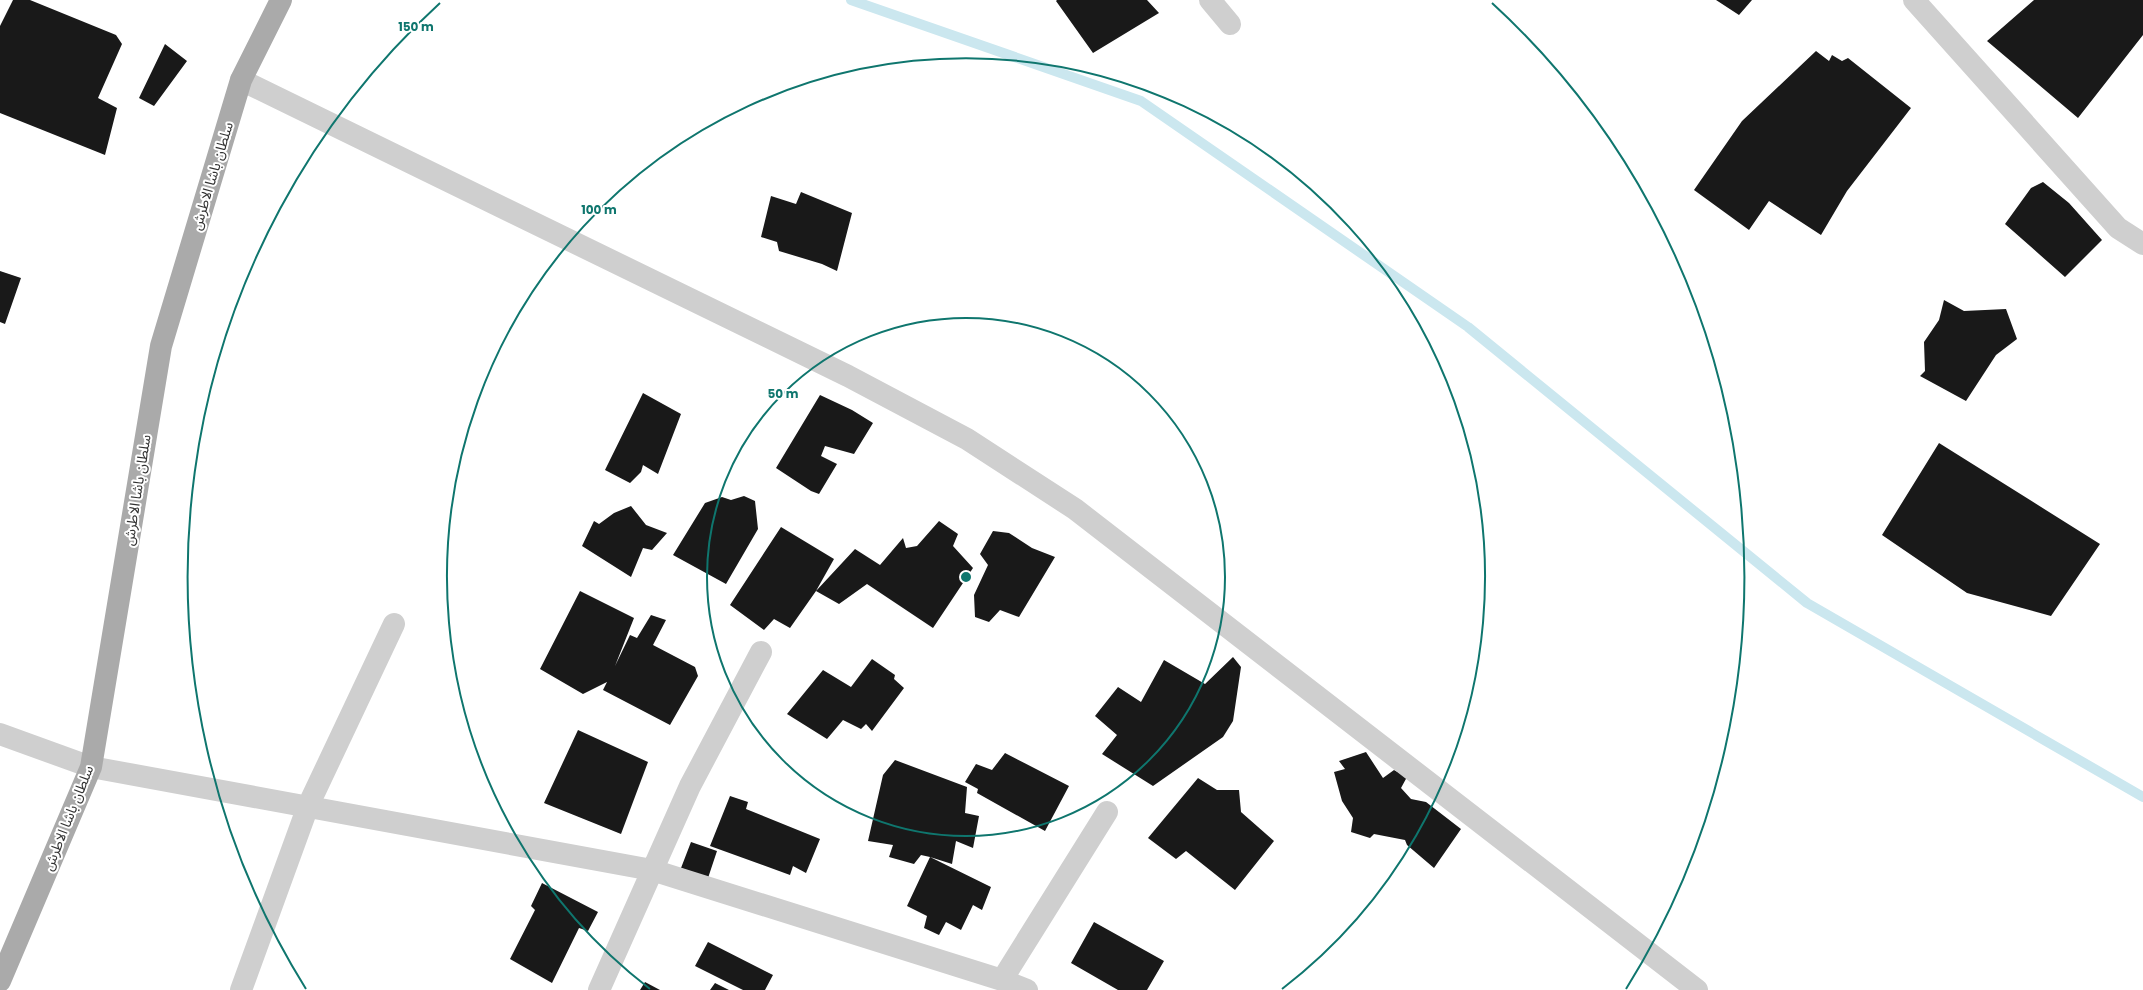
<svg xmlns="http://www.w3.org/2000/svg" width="2143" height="990" font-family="Poppins,'Noto Sans Arabic',sans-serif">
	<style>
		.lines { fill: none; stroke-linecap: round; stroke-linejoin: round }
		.stream { stroke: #cbe7ef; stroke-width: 10 }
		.building { fill: #191919 }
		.minor { stroke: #cfcfcf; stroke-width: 22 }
		.major { stroke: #aaa; stroke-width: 22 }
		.ring { fill: none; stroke: #0f766e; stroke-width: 2 }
		.labels { text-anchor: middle; stroke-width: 4; stroke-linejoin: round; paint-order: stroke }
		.street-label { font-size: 14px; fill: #323232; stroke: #fff }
		.centre { fill: #0f766e; stroke: #fff; stroke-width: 2 }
		.ring-label { font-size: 12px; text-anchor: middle; font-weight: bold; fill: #0f766e; stroke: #fff; stroke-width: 4; stroke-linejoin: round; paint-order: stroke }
	</style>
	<rect width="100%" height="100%" fill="#fff"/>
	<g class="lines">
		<path class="stream" d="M851 0 1141 101 1468 327 1807 603 2143 797"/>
	</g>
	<path class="building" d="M13 0H30L116 35 122 44 98 98 117 108 105 155 0 113V26Z
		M1057 0H1147L1159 13 1093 53 1056 1Z
		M1716 0H1752L1739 15Z
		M2034 0H2143V35L2078 118 1987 41Z
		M165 44 187 61 154 106 139 98Z
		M1816 51 1829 61 1832 55 1842 61 1848 58 1911 108 1847 191 1821 235 1769 201 1749 230 1694 190 1742 121Z
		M2043 182 2069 203 2102 240 2065 277 2005 224 2031 188Z
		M801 192 852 213 837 271 822 264 779 251 777 242 761 237 771 196 796 204Z
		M0 271 21 278 5 324 0 322Z
		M1944 300 1964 311 2006 309 2017 339 1996 355 1966 401 1920 376 1925 371 1924 342 1939 320Z
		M643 393 681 414 658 474 643 465 641 472 630 483 605 470Z
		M820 395 852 410 873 423 854 454 825 446 821 456 837 464 819 494 811 491 776 468Z
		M1939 443 2100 544 2051 616 1967 593 1882 535Z
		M744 496 755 501 758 529 726 584 673 555 705 503 722 497 731 500Z
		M631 506 646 525 667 533 652 550 643 548 631 577 582 546 594 521 599 524 614 513Z
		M939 521 958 534 953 546 973 568 933 628 867 584 839 604 816 591 855 549 880 565 903 538 906 548 917 546Z
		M781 527 834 559 816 591 790 628 774 619 764 630 730 605Z
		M993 531 1009 533 1032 548 1055 557 1019 617 1000 610 989 622 975 617 974 595 988 565 980 554Z
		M580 591 634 618 615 666 630 635 637 638 651 615 666 620 653 645 695 667 698 676 670 725 603 690 607 682 583 694 540 669Z
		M1233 657 1241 667 1233 721 1223 737 1153 786 1102 754 1117 735 1095 716 1118 687 1141 702 1164 660 1205 684Z
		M872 659 895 675 894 679 904 688 872 731 866 724 861 729 843 720 827 739 787 714 823 670 851 687Z
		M578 730 648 762 621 834 544 803Z
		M1366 752 1383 778 1394 770 1407 777 1401 788 1411 799 1426 802 1461 829 1434 868 1407 845 1405 840 1374 834 1370 838 1351 832 1353 818 1342 801 1334 772 1345 769 1339 761Z
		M1005 753 1069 786 1045 831 977 793 978 789 965 782 976 764 992 770Z
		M895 760 967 787 965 813 979 816 973 848 956 841 952 864 930 857 991 887 982 910 973 905 961 930 946 922 939 935 924 928 927 916 907 906 930 857 921 855 914 864 889 857 893 845 868 841 883 775Z
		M1198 778 1217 790H1239L1241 812 1274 841 1235 890 1186 851 1176 859 1148 838Z
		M730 796 748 802 746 809 820 839 806 873 793 866 790 875 710 846Z
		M691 842 717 851 708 878 681 868Z
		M542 883 598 912 588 931 579 928 552 983 510 959 535 910 531 906Z
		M1094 922 1164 961 1147 990H1118L1071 963Z
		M708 942 773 975 765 990H743L695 966Z
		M645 982 660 990H640Z
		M715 983 729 990H710Z"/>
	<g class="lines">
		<path class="minor" d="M1210 0 1230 24
			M1914 0 2118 228 2143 244
			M241 80 848 376 967 439 1075 509 1697 990
			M0 734 91 767 652 870 1002 980 1027 990
			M1002 980 1107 812
			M241 990 308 806 394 624
			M599 990 690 786 761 652"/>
		<path class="major" d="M0 981 91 767 161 346 241 80 281 0"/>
	</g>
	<g class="ring">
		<circle cx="966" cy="577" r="259"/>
		<path d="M650 989A519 519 0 1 1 1282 989"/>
		<path d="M306 989A778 778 0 0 1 440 3M1492 3A778 778 0 0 1 1626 989"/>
	</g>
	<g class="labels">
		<g class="street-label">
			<text transform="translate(212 176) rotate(-73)" y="5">سلطان باشا الاطرش</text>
			<text transform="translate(137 490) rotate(-81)" y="5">سلطان باشا الاطرش</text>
			<text transform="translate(68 818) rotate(-68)" y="5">سلطان باشا الاطرش</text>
		</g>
	</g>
	<circle cx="966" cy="577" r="6" class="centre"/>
	<g class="ring-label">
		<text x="416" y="31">150 m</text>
		<text x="599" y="214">100 m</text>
		<text x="783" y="398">50 m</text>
	</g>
</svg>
